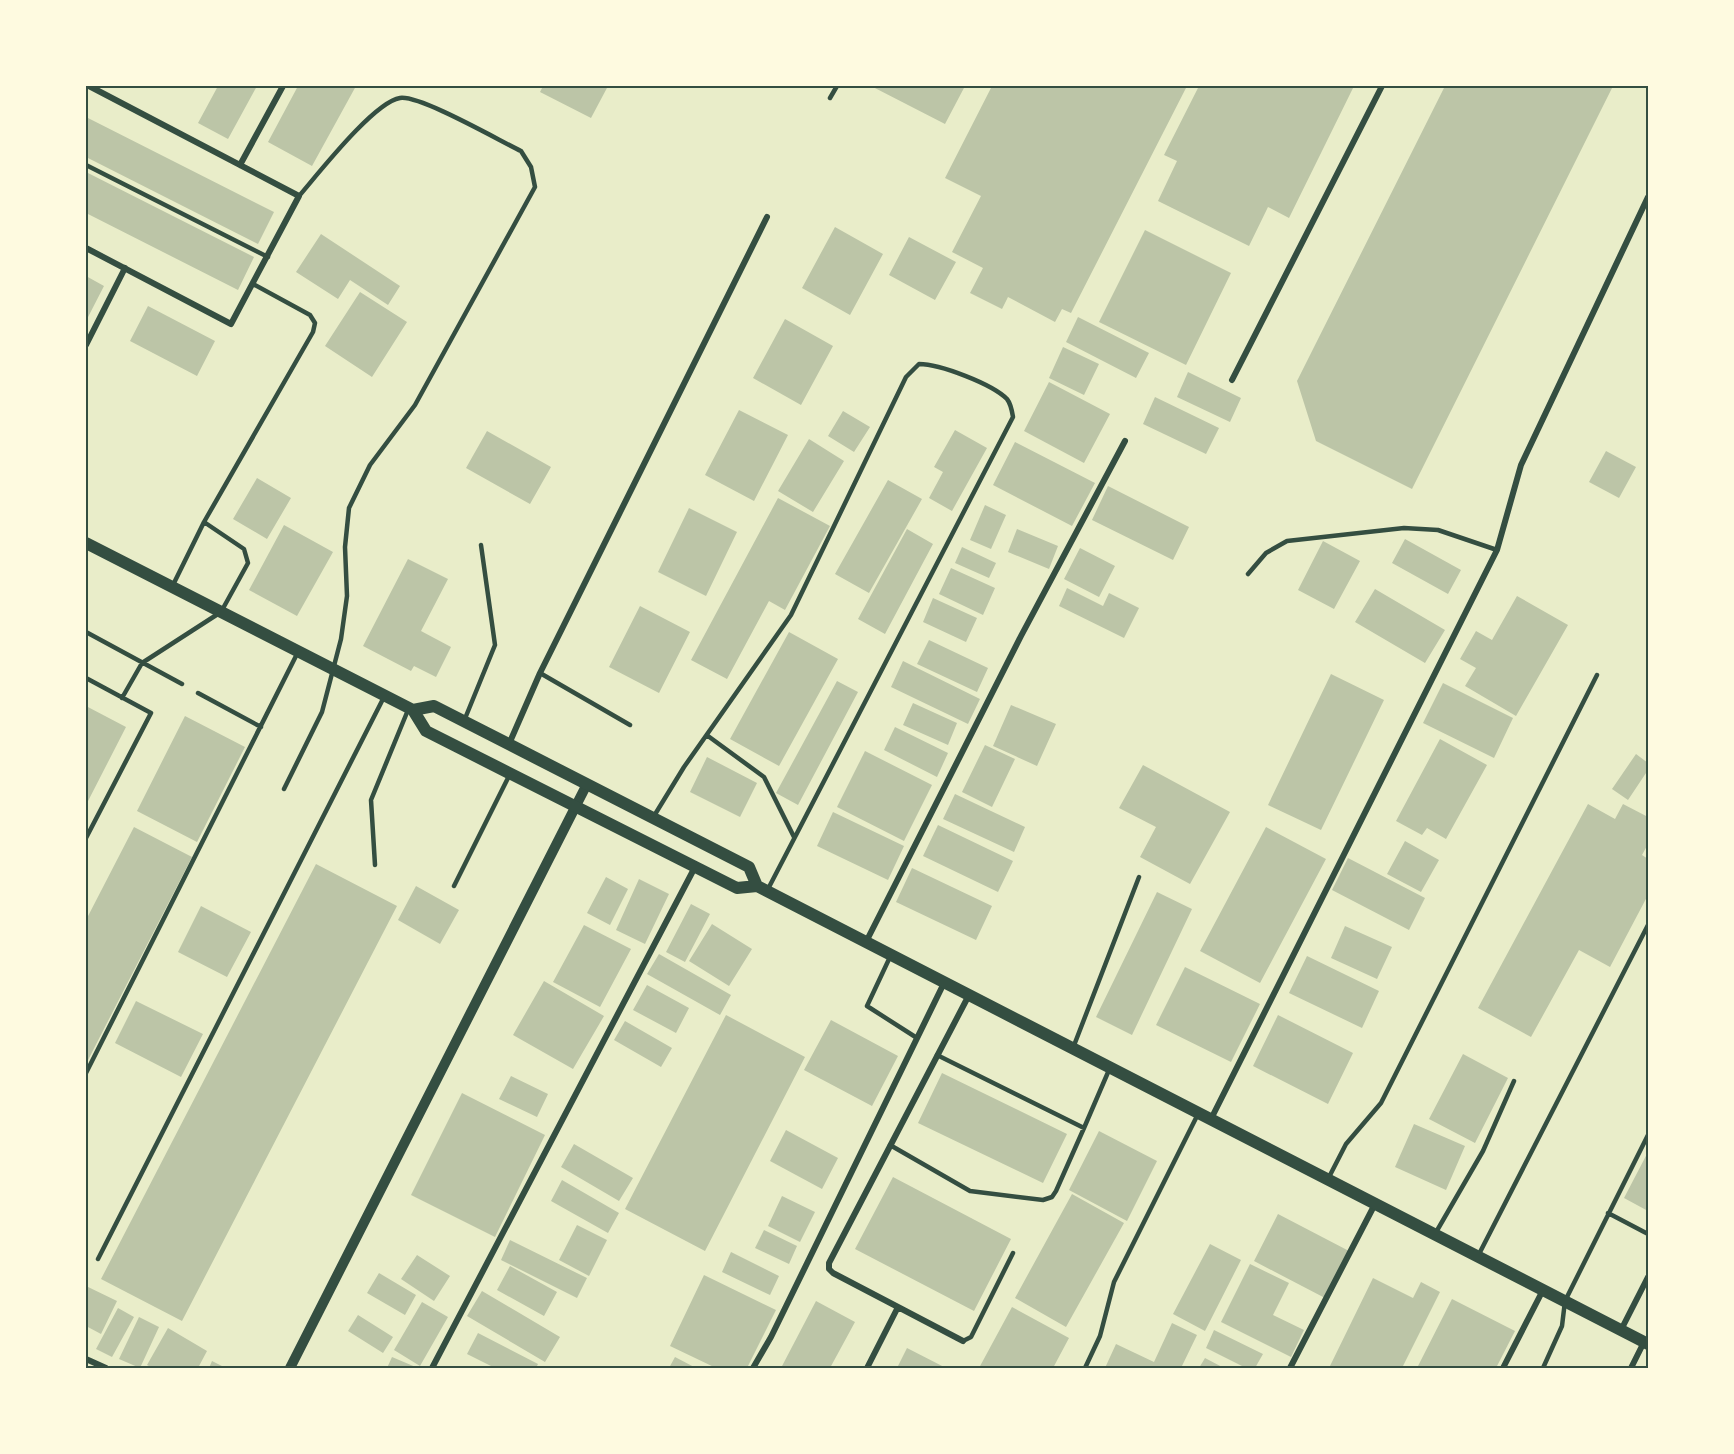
<svg xmlns="http://www.w3.org/2000/svg" width="1734" height="1454" font-family="Inter,sans-serif">
	<style>
		.building { fill: #bcc5a7 }
		.lines { fill: none; stroke-linecap: round; stroke-linejoin: round }
		.service { stroke: #344e41; stroke-width: 4.5 }
		.minor { stroke: #344e41; stroke-width: 6 }
		.tertiary { stroke: #344e41; stroke-width: 10 }
		.secondary { stroke: #344e41; stroke-width: 12 }
		.neatline { fill: none; stroke: #344e41; stroke-width: 2 }
	</style>
	<rect width="100%" height="100%" fill="#e9edc9"/>
	<path class="building" d="M218 86H257L228 139 198 123Z
		M298 86H356L312 166 268 142Z
		M543 86H608L591 118 540 92Z
		M871 86H965L945 124Z
		M992 86H1187L1071 313 1062 309 1055 322 1008 297 1002 309 970 293 983 268 952 252 981 196 945 178Z
		M1199 86H1354L1289 218 1268 207 1249 246 1158 201 1177 161 1164 155Z
		M1445 86H1613L1412 489 1316 441 1297 381Z
		M86 117 274 212 258 244 86 157Z
		M86 172 254 257 238 290 86 213Z
		M835 227 883 254 850 315 802 288Z
		M1145 230 1231 273 1186 365 1099 322Z
		M321 234 400 286 388 305 350 280 338 299 296 272Z
		M909 237 956 262 935 300 889 275Z
		M86 276 104 286 86 321Z
		M360 292 407 322 372 377 325 346Z
		M148 306 215 341 197 376 130 341Z
		M1078 317 1149 353 1136 378 1066 342Z
		M785 319 833 346 801 405 753 378Z
		M1063 347 1099 364 1084 395 1049 378Z
		M1188 372 1241 398 1230 422 1177 397Z
		M1049 382 1110 414 1084 463 1024 431Z
		M1155 397 1219 428 1206 454 1143 424Z
		M739 410 788 435 754 501 705 475Z
		M843 411 870 427 854 452 828 436Z
		M955 430 987 448 952 511 929 498 943 472 934 467Z
		M487 431 551 467 530 504 466 468Z
		M809 439 844 461 813 512 778 491Z
		M1015 442 1095 483 1072 526 993 485Z
		M1606 451 1636 467 1619 498 1589 482Z
		M257 478 291 498 267 539 233 519Z
		M888 480 922 499 869 593 835 574Z
		M1108 486 1189 527 1173 560 1092 520Z
		M778 498 830 526 785 610 769 601 727 679 691 660Z
		M985 505 1006 515 991 549 970 540Z
		M689 508 737 532 706 596 658 572Z
		M284 525 333 552 297 616 249 590Z
		M907 529 933 544 885 634 858 619Z
		M1017 529 1058 546 1049 569 1008 552Z
		M1405 539 1461 570 1448 594 1392 563Z
		M1323 541 1360 561 1334 609 1298 590Z
		M962 547 996 563 989 578 955 563Z
		M1080 548 1115 566 1099 597 1064 579Z
		M408 559 448 579 421 631 451 647 436 677 414 666 411 671 363 646Z
		M951 568 995 588 983 615 939 594Z
		M1067 588 1103 606 1109 593 1139 608 1124 638 1059 606Z
		M1375 589 1445 630 1425 663 1355 622Z
		M1517 596 1568 625 1516 716 1465 686 1476 668 1460 659 1476 631 1492 640Z
		M933 598 977 618 966 642 923 622Z
		M640 606 690 632 659 693 609 667Z
		M789 632 838 659 779 766 730 739Z
		M929 640 988 668 977 692 917 664Z
		M903 661 980 699 968 724 891 687Z
		M1331 674 1384 700 1321 830 1268 805Z
		M837 681 858 692 798 805 776 793Z
		M1443 683 1513 718 1494 758 1423 723Z
		M913 703 957 723 948 745 903 725Z
		M1011 705 1056 724 1037 766 993 746Z
		M86 706 126 727 86 805Z
		M185 716 245 747 197 842 137 811Z
		M895 727 948 753 937 777 884 750Z
		M1440 739 1487 765 1446 839 1427 828 1422 835 1396 821Z
		M985 745 1015 759 992 807 962 792Z
		M865 751 932 785 904 841 837 807Z
		M1636 754 1648 763V770L1628 800 1612 789Z
		M707 757 757 783 740 817 690 792Z
		M1143 765 1230 812 1190 884 1140 857 1156 827 1119 808Z
		M955 794 1025 827 1014 852 943 819Z
		M1588 804 1615 819 1623 804 1648 817V844L1642 855 1648 859V895L1610 967 1579 950 1531 1037 1478 1008Z
		M833 812 904 846 888 880 817 846Z
		M938 825 1013 861 998 892 923 856Z
		M134 827 192 857 86 1064V920Z
		M1266 827 1326 859 1260 983 1200 951Z
		M1405 841 1439 860 1421 892 1387 874Z
		M1348 858 1425 898 1409 930 1332 890Z
		M316 864 397 906 182 1321 101 1279Z
		M912 868 992 906 976 940 896 902Z
		M606 877 628 889 610 925 587 913Z
		M639 879 669 894 645 944 616 930Z
		M416 886 459 910 440 944 398 920Z
		M1157 892 1192 909 1132 1035 1096 1017Z
		M691 904 710 914 685 962 666 952Z
		M201 906 251 932 227 977 178 952Z
		M712 924 752 949 729 986 689 961Z
		M584 925 631 949 600 1007 553 982Z
		M1345 926 1392 947 1377 979 1331 958Z
		M659 954 731 995 720 1015 647 974Z
		M1307 956 1379 991 1362 1028 1289 993Z
		M1185 967 1260 1004 1231 1062 1156 1025Z
		M544 981 604 1016 573 1069 513 1035Z
		M647 985 689 1008 676 1033 633 1010Z
		M136 1001 203 1034 181 1077 115 1043Z
		M726 1015 805 1057 705 1251 625 1209Z
		M1278 1015 1353 1053 1328 1104 1253 1066Z
		M831 1020 898 1056 872 1106 804 1070Z
		M625 1021 672 1048 661 1067 614 1040Z
		M1463 1054 1508 1078 1475 1143 1429 1119Z
		M942 1073 1067 1134 1043 1183 918 1123Z
		M511 1076 548 1094 537 1117 499 1099Z
		M462 1093 545 1135 495 1237 411 1195Z
		M1414 1124 1465 1146 1446 1190 1395 1167Z
		M786 1130 838 1158 822 1189 770 1161Z
		M1099 1131 1157 1161 1127 1221 1069 1190Z
		M574 1144 633 1178 619 1201 561 1167Z
		M1648 1152V1211L1624 1198Z
		M893 1177 1011 1239 974 1311 855 1249Z
		M562 1180 619 1213 608 1233 551 1201Z
		M1072 1194 1124 1223 1066 1327 1015 1298Z
		M782 1196 815 1212 800 1242 768 1226Z
		M1278 1214 1349 1251 1325 1298 1254 1261Z
		M577 1225 607 1240 589 1276 559 1260Z
		M764 1230 797 1246 789 1264 755 1248Z
		M510 1240 587 1278 577 1298 501 1260Z
		M1210 1244 1241 1260 1205 1331 1173 1314Z
		M731 1252 779 1276 770 1295 722 1272Z
		M417 1255 450 1276 434 1301 401 1279Z
		M1250 1264 1289 1283 1273 1315 1304 1330 1291 1357 1221 1322Z
		M510 1266 557 1292 544 1316 497 1290Z
		M379 1273 416 1295 405 1315 367 1293Z
		M704 1275 776 1310 747 1368H716L670 1346Z
		M1373 1278 1413 1298 1421 1282 1440 1292 1402 1368H1329Z
		M86 1286 117 1301 101 1334 86 1326Z
		M482 1291 560 1337 545 1362 467 1316Z
		M1452 1299 1515 1331 1496 1368H1417Z
		M816 1301 855 1322 830 1368H781Z
		M422 1302 448 1317 420 1366 394 1350Z
		M1012 1307 1069 1338 1053 1368H979Z
		M118 1308 134 1317 112 1357 96 1349Z
		M358 1315 393 1337 383 1353 348 1331Z
		M139 1317 159 1327 140 1368 119 1359Z
		M1172 1323 1197 1335 1181 1368H1105L1116 1344 1154 1362Z
		M168 1328 207 1351 198 1368H153L147 1365Z
		M1214 1330 1263 1354 1255 1368H1246L1206 1348Z
		M478 1333 538 1364 536 1368H495L467 1354Z
		M907 1348 946 1368H897Z
		M392 1357 418 1368H387Z
		M675 1357 696 1368H669Z
		M1205 1358 1224 1368H1199Z
		M212 1361 226 1368H209Z"/>
	<g class="lines">
		<path class="service" d="M830 98 837 86
			M86 165 268 257
			M1248 574 1266 553 1287 541 1404 528 1438 530 1497 550
			M173 585 204 522 313 332 315 323 310 315 253 284
			M86 632 182 684
			M540 673 630 725
			M86 678 151 713 86 838
			M198 693 261 727
			M122 698 142 663 221 612 248 563 244 549 204 522
			M464 721 495 645 481 545
			M708 736 764 777 794 837
			M284 789 322 712 341 639 347 596 345 547 349 508 370 465 415 405 535 187 531 167 521 151C498 140 420 95 400 98 374 102 318 174 299 196
			M654 816 684 767 791 615 906 377 919 364C940 364 992 384 1007 399 1011 404 1012 411 1013 417L768 889
			M375 865 371 800 408 710
			M454 886 509 776
			M890 957 867 1006 917 1038
			M1073 1048 1139 877
			M937 1055 1084 1128 1109 1070
			M86 1073 298 652
			M890 1145 970 1191 1043 1200 1052 1197 1056 1191 1084 1128
			M1328 1179 1346 1144 1381 1103 1597 675
			M1608 1213 1648 1234
			M1435 1234 1483 1151 1514 1081
			M1478 1256 1648 925
			M98 1259 384 697
			M963 1341 971 1337 1013 1253
			M1085 1368 1100 1336 1114 1282 1198 1114
			M1543 1368 1562 1326 1565 1301 1648 1135"/>
		<path class="minor" d="M240 165 283 86
			M86 248 231 324 299 196 89 86
			M86 345 125 268
			M1232 380 1382 86
			M509 744 540 673 767 217
			M866 942 1021 636 1125 441
			M1211 1119 1497 550 1521 465 1648 197
			M1621 1330 1648 1277
			M963 1341 833 1273 829 1269V1263L969 995
			M86 1359 106 1368
			M432 1368 695 867
			M753 1368 771 1337 944 983
			M867 1368 898 1307
			M1290 1368 1375 1204
			M1503 1368 1543 1290
			M1631 1368 1644 1342"/>
		<path class="tertiary" d="M290 1368 586 786"/>
		<path class="secondary" d="M86 543 413 710 426 731 737 888 757 886 1648 1344
			M413 710 434 706 749 867 757 886"/>
	</g>
	<rect width="1734" height="1454" fill="none" stroke="#fefae0" stroke-width="174"/>
	<rect x="87" y="87" width="1560" height="1280" class="neatline"/>
</svg>
